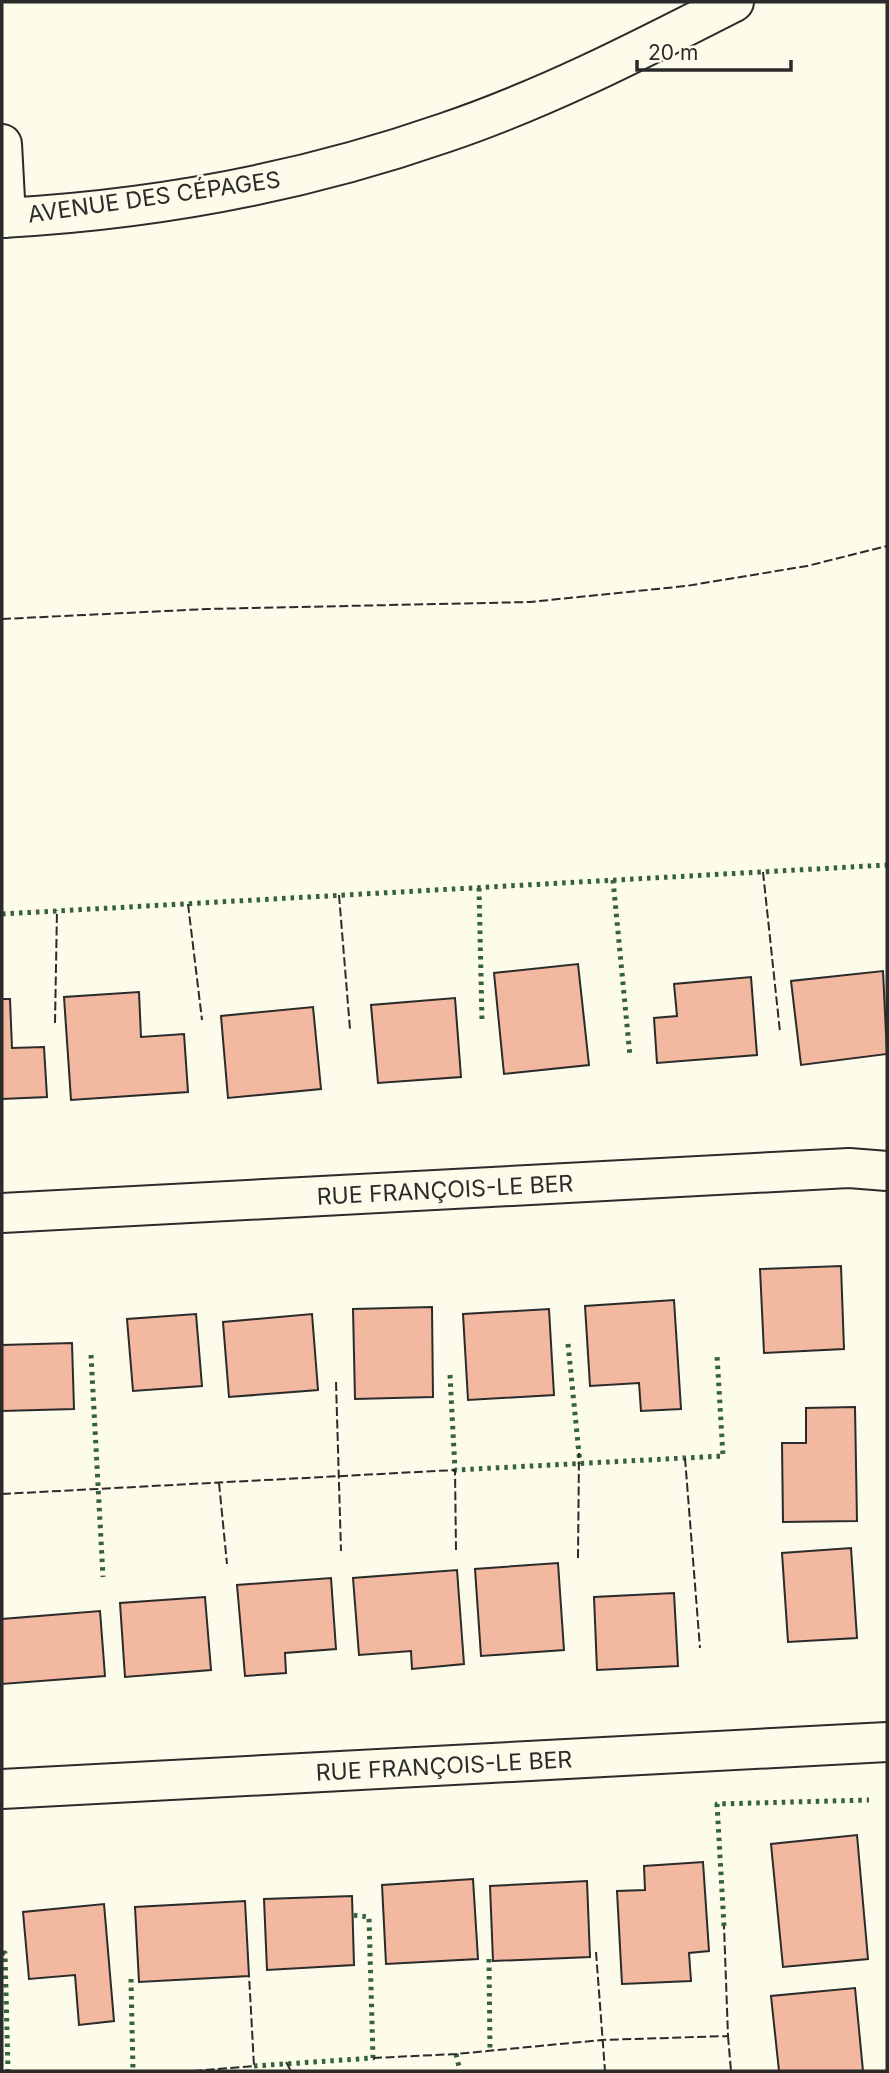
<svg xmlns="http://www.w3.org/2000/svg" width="889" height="2073" font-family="Inter,sans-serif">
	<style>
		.building { fill: #f2b8a0; stroke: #2b2b2b; stroke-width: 2 }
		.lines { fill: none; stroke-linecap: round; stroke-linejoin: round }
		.minor-casing { stroke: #2b2b2b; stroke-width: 42 }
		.minor { stroke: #fdfbea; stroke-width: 38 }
		.hedge { stroke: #34623c; stroke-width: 5; stroke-dasharray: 3.5 5; stroke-linecap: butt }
		.fence { stroke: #2b2b2b; stroke-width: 2; stroke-dasharray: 9 3.5; stroke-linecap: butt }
		.labels { text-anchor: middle; stroke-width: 5; stroke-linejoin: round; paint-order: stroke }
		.street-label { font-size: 23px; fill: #2b2b2b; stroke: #fdfbea }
	</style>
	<rect width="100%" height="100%" fill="#fdfbea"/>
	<path class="building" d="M578 964 589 1065 504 1074 494 973Z
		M883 971 887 1054 801 1065 791 981Z
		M751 977 757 1055 657 1063 654 1018 677 1016 674 984Z
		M139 992 141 1037 184 1034 188 1092 71 1100 64 997Z
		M455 998 461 1077 378 1083 371 1005Z
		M2 999H10L12 1048 44 1047 47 1097 2 1099Z
		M313 1007 321 1089 228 1098 221 1016Z
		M841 1266 844 1349 764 1353 760 1269Z
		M674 1300 681 1409 641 1411 639 1383 590 1386 585 1306Z
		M432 1307 433 1397 355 1399 353 1309Z
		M549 1309 554 1395 468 1400 463 1314Z
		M196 1314 202 1386 133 1391 127 1319Z
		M312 1314 318 1390 229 1397 223 1322Z
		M72 1343 74 1409 2 1411V1345Z
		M855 1407 857 1521 783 1522 782 1443H806V1408Z
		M851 1548 857 1638 788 1642 782 1553Z
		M558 1563 564 1650 481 1656 475 1569Z
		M457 1570 464 1664 412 1669 411 1651 359 1655 353 1578Z
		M331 1578 336 1649 285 1653 286 1673 245 1676 237 1585Z
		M674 1593 678 1666 597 1670 594 1597Z
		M205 1597 211 1670 125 1677 120 1603Z
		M100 1611 105 1676 2 1684V1619Z
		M857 1835 868 1959 783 1967 771 1844Z
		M703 1862 709 1951 689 1953 691 1981 622 1984 617 1891 645 1890 644 1866Z
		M473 1879 478 1959 386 1964 382 1885Z
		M587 1881 590 1957 493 1961 490 1886Z
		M352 1896 354 1965 267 1970 264 1899Z
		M245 1901 249 1976 139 1982 135 1907Z
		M104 1904 114 2021 79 2025 75 1975 29 1979 23 1912Z
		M855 1988 863 2071H779L771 1996Z"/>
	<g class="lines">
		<defs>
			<path id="minor" d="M2 144 6 218
				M2 218C151 210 303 182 444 133 545 99 640 50 734 2
				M2 1213 849 1168 887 1171
				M2 1789 887 1742"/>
		</defs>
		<use href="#minor" class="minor-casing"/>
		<use href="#minor" class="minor"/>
		<path class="hedge" d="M613 880 630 1056
			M479 888 482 1021
			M2 914 887 865
			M568 1344 580 1464
			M91 1355 103 1577
			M450 1375 455 1470 723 1456 717 1355
			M724 1926 717 1804 869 1800
			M2 1953H5L8 2071
			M489 1959 490 2051
			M131 1979 133 2071
			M456 2054 460 2071
			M254 2066 373 2058 369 1917 352 1915"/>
		<path class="fence" d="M2 619 207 609 530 602 686 586 807 566 887 546
			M763 872 780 1032
			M339 895 350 1029
			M188 904 202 1020
			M55 1023 57 910
			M336 1382 341 1551
			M685 1458 700 1648
			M219 1483 227 1564
			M2 1494 455 1470 456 1550
			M578 1558 579 1453
			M596 1952 605 2071
			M728 2036 731 2071
			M373 2058 456 2054 602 2040 728 2036 724 1926
			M286 2062 291 2071
			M193 2071 254 2066 249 1975"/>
	</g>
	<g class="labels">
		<g class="street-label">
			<text transform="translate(154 197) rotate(-8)" y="8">AVENUE DES CÉPAGES</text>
			<text transform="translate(445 1190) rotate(-3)" y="8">RUE FRANÇOIS-LE BER</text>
			<text transform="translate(444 1766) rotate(-3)" y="8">RUE FRANÇOIS-LE BER</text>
		</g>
	</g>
	<rect width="889" height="2073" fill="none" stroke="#2b2b2b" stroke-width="7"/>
	<path d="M637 60v10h154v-10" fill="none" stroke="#2b2b2b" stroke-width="3.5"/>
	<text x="648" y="60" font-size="21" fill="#2b2b2b" stroke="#fdfbea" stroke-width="5" paint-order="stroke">20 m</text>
</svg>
